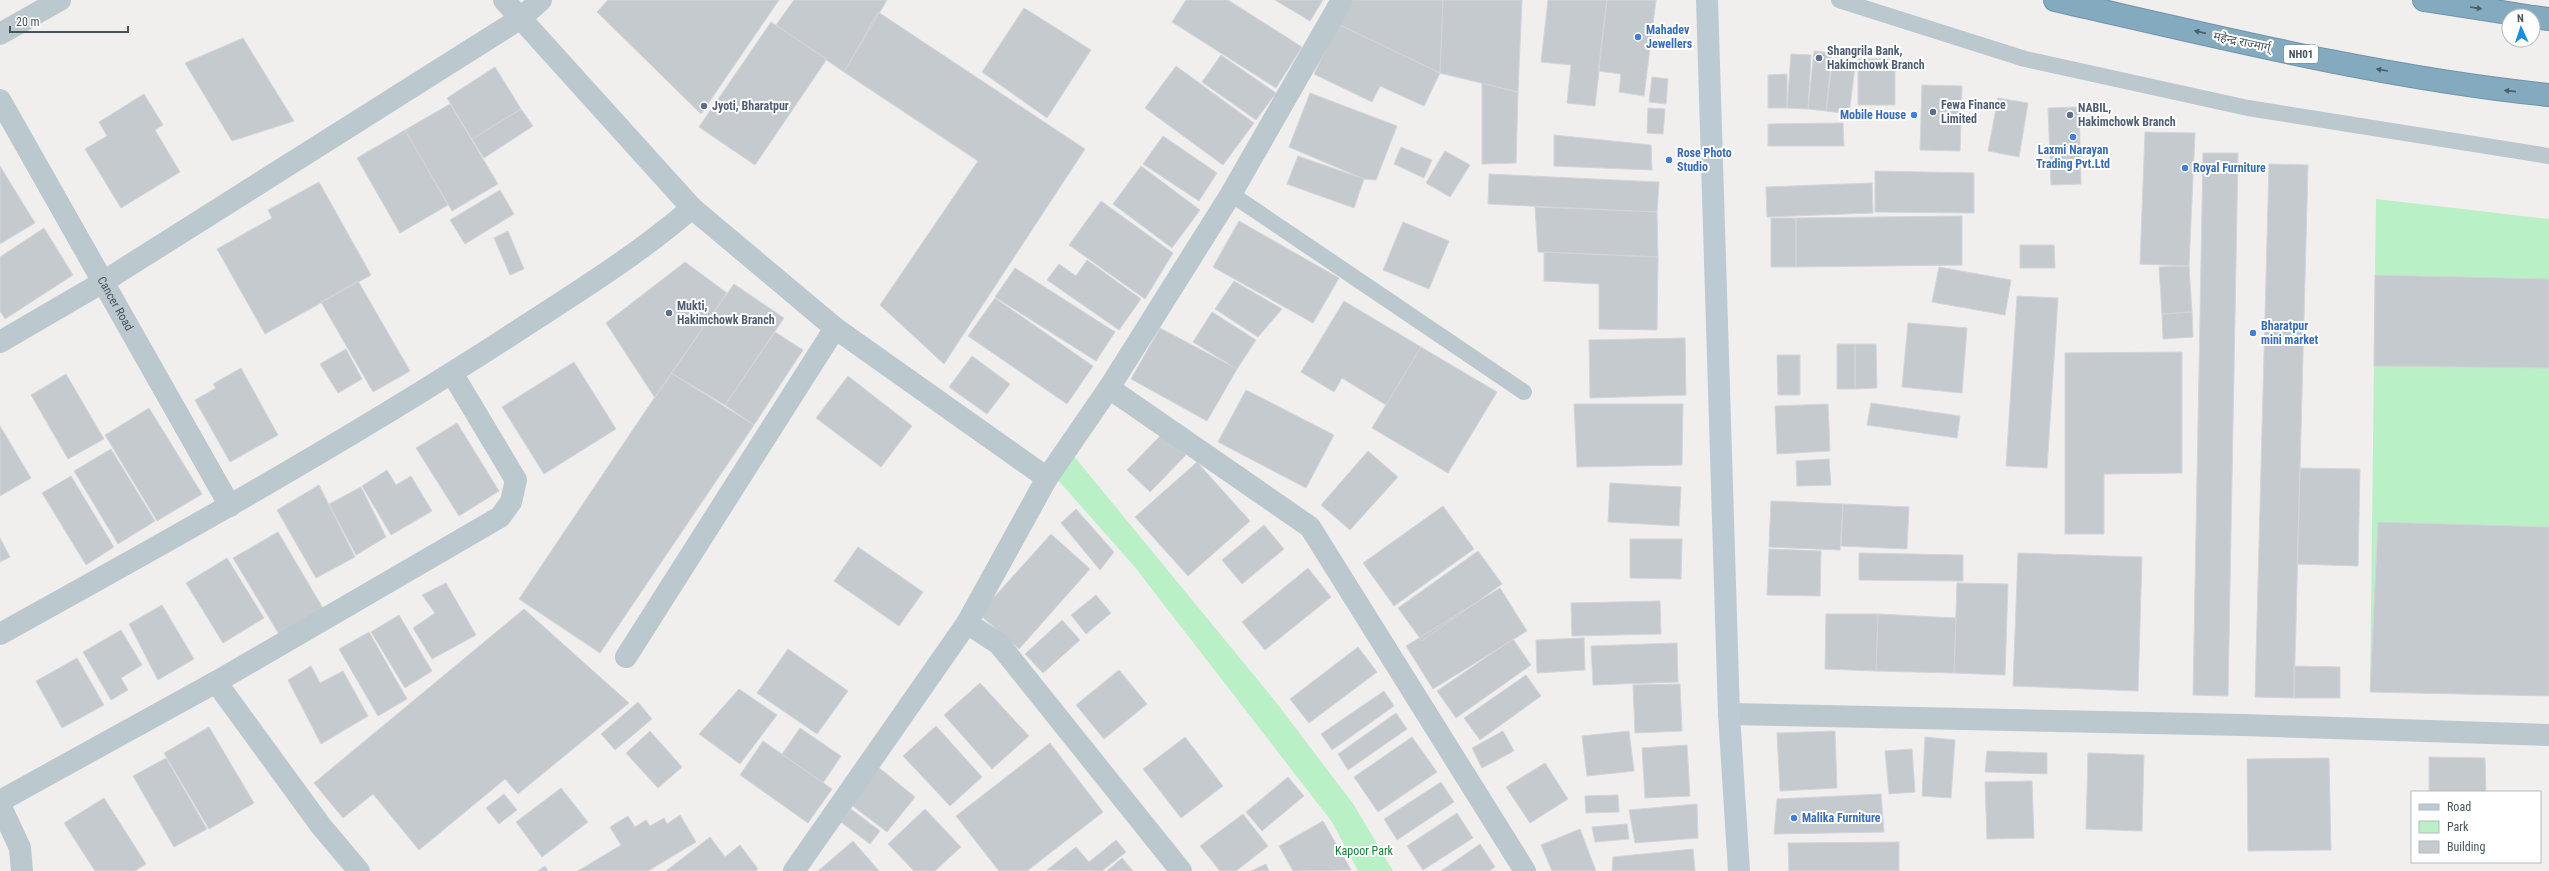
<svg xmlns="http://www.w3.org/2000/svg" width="2549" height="871" font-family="'Roboto Condensed','Noto Sans Devanagari',sans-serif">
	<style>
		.green { fill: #baf0c6 }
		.building { fill: #c5cace; stroke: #d2d5da }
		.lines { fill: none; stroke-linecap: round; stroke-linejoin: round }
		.highway-casing { stroke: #6f95ab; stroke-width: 24 }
		.lane { stroke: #bbc8ce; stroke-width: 16 }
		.street { stroke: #bbc8ce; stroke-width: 22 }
		.secondary { stroke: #bbcad3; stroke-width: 22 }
		.highway { stroke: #84aabf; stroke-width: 22 }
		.oneway { fill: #4b5e66 }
		.shop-dot { fill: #3f7fe0; stroke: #fff; stroke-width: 1.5 }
		.service-dot { fill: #5c6f8a; stroke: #fff; stroke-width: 1.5 }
		.labels { text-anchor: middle; stroke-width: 4; stroke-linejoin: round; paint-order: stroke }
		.shield { fill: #fff; stroke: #7d888d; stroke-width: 1 }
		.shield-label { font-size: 11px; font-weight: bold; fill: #45555c }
		.shop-label { font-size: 12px; font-weight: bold; fill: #366cbe; stroke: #fff; text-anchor: start }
		.street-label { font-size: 12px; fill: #45555c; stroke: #fff }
		.service-label { font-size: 12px; font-weight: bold; fill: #4e5e75; stroke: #fff; text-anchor: start }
		.park-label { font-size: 12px; fill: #138038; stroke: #fff }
	</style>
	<rect width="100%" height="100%" fill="#f1eeee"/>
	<path class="green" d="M2376 199 2549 219V696L2370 692Z
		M1073 455 1275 701 1354 805 1393 871H1358L1332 822 1257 725 1134 566 1057 479Z"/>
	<path class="building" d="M608 0H779L701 114 597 12Z
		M794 0H887L844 72 776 25Z
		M1186 0H1228L1302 47 1276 88 1172 22Z
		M1275 0H1323L1310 21Z
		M1354 0H1443L1440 73 1338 24Z
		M1443 0H1522L1518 92 1440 73Z
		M1548 0H1607L1595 106 1567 103 1571 65 1541 62Z
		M1607 0H1656L1644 96 1619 92 1621 74 1598 71Z
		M1024 8 1091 50 1047 118 982 72Z
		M878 12 1085 149 944 364 880 305 978 161 844 72Z
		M771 22 827 59 755 165 699 127Z
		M1338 24 1440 73 1424 106 1380 86 1372 102 1314 74Z
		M243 38 294 121 232 141 185 63Z
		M1814 51 1832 53 1826 111 1808 109Z
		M1791 54 1811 55 1808 109 1787 108Z
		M1221 55 1276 93 1256 120 1202 82Z
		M1858 59H1895V105H1858Z
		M1832 64 1855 67 1849 114 1826 111Z
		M1176 66 1254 123 1223 165 1145 108Z
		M495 67 521 109 472 139 447 98Z
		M1787 74V108H1768V75Z
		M1652 77 1668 79 1666 104 1649 102Z
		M1482 83 1518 92 1516 163 1482 164Z
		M1922 85 1962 86 1960 151 1920 150Z
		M1310 93 1397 126 1376 180 1364 179 1289 147Z
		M144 94 163 125 155 130 180 172 121 208 85 149 107 136 99 122Z
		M1998 98 2028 103 2019 157 1988 151Z
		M450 104 498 184 452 211 405 130Z
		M2079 107 2081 184 2051 185 2048 108Z
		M1648 108 1665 109 1663 134 1647 133Z
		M521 109 533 126 484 158 472 139Z
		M1843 123 1844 146H1768V124Z
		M405 130 448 205 400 233 357 158Z
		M2145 132 2195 133 2189 266 2140 264Z
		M1554 135 1651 145 1652 170 1554 166Z
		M1163 136 1217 173 1199 201 1143 164Z
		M1401 147 1432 160 1424 178 1394 164Z
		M1445 151 1470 165 1450 197 1426 183Z
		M2203 153H2238L2228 696 2193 695Z
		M1298 156 1364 179 1354 208 1287 184Z
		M2269 164 2308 165 2294 698 2255 697Z
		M0 166 35 223 0 244Z
		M1141 166 1200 210 1172 248 1113 204Z
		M1875 171 1974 173V213L1875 212Z
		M1489 174 1659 182 1657 212 1488 204Z
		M319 182 371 275 265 334 217 249 272 218 268 210Z
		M1872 183 1873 213 1767 217 1766 187Z
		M500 190 514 214 465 244 450 220Z
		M1101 201 1173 253 1145 299 1069 245Z
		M1535 207 1657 212 1658 257 1538 252Z
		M1962 216V265L1796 267V218Z
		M1771 218H1796V267H1771Z
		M1239 221 1339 278 1313 323 1213 267Z
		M1403 222 1449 241 1429 289 1383 270Z
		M44 228 73 275 5 319 0 311V257Z
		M508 231 524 269 510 275 494 238Z
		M2020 245H2054L2055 268H2020Z
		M1544 252 1658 257 1657 330 1599 329V284L1544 281Z
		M1087 260 1141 299 1119 330 1047 280 1059 264 1076 276Z
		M685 262 727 293 655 398 606 323Z
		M2189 266 2192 312 2162 314 2159 267Z
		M1939 267 2011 280 2005 315 1932 302Z
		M1015 268 1115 332 1096 361 995 297Z
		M2375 275 2549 279V368L2374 366Z
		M358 281 410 371 373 392 321 302Z
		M1234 281 1282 309 1258 337 1215 309Z
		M734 284 784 318 725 405 671 373Z
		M2017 296 2058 298 2047 468 2006 466Z
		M995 298 1093 366 1067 404 968 336Z
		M1344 301 1421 347 1386 405 1342 378 1334 392 1301 372Z
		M1212 312 1256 340 1237 369 1193 342Z
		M2192 312 2193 337 2163 339 2162 314Z
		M1908 323 1967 328 1962 393 1902 387Z
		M1160 328 1237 369 1207 421 1131 379Z
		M775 332 803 350 754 425 725 405Z
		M1685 338 1686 395 1590 398 1589 340Z
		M1837 344H1855V389H1837Z
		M1855 344H1876L1877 388 1855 389Z
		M1421 347 1497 392 1448 473 1372 428Z
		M346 349 362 379 338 393 320 364Z
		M2182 352V473L2104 474V534H2065V353Z
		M1777 355H1800V395H1778Z
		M972 356 1010 384 987 414 949 387Z
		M574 362 616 429 544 474 502 407Z
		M241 368 278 435 230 462 195 400 216 388 213 384Z
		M671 373 754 425 600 653 519 599Z
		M66 374 104 439 68 459 31 395Z
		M848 376 912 426 881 467 816 418Z
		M1246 390 1334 435 1306 488 1218 442Z
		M1871 403 1960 416 1957 438 1867 425Z
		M1574 404H1683L1682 465 1577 467Z
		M1828 404 1830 451 1777 454 1775 406Z
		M149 408 202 494 157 521 105 435Z
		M457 423 499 491 459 516 416 448Z
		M0 426 31 478 0 496Z
		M1163 433 1186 455 1150 492 1127 470Z
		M111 449 155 521 118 544 74 471Z
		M1368 451 1398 477 1350 530 1321 505Z
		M1829 459 1831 485 1797 486 1796 461Z
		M1197 462 1250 521 1188 576 1135 517Z
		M2300 468 2360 469 2358 566 2297 564Z
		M387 470 396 485 411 476 432 511 391 535 362 486Z
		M71 476 114 547 86 565 42 493Z
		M1610 483 1681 487 1679 526 1608 522Z
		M319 485 355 557 316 578 277 510Z
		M361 487 386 537 356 555 329 504Z
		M1771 501 1843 504 1840 550 1769 547Z
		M1843 504 1909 507 1907 549 1841 546Z
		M1443 506 1474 549 1394 606 1363 563Z
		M1076 509 1114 552 1100 570 1061 523Z
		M2378 522 2549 527V696L2370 692Z
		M1264 525 1284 549 1242 584 1222 560Z
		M278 532 324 610 280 636 233 558Z
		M1051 534 1090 569 1019 649 979 614Z
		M0 538 10 557 0 562Z
		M1630 539H1682L1681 579 1630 578Z
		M858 547 923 592 899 626 834 581Z
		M1769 549 1821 551 1820 596 1767 595Z
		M1478 551 1502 584 1422 641 1398 608Z
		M1859 553 1963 555V581L1859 580Z
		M2018 553 2142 557 2138 691 2013 686Z
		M227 558 264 618 223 643 186 583Z
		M1308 568 1331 597 1265 650 1242 622Z
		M446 583 476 635 432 659 413 628 435 613 422 595Z
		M1957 583 2008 584 2005 675 1954 673Z
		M1500 588 1527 631 1433 689 1406 646Z
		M1096 595 1111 613 1086 634 1071 615Z
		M1660 601 1661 634 1572 636 1571 603Z
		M162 605 194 659 158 680 129 624Z
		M524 609 629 703 518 794 505 779 419 850 373 794 343 818 314 783Z
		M1826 614H1878L1876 671 1825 669Z
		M1878 614 1956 618 1954 673 1876 671Z
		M399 615 432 671 405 688 371 632Z
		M1062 620 1080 640 1043 673 1025 654Z
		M121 630 142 665 121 678 128 690 111 700 83 652Z
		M369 632 407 699 378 716 339 649Z
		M1584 638 1585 670 1537 673 1536 640Z
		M1513 639 1531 665 1456 718 1437 691Z
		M1677 643 1678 682 1593 685 1591 646Z
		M1358 647 1377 672 1309 723 1290 699Z
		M788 649 848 691 817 734 757 693Z
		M77 658 104 705 62 728 36 681Z
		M311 666 320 683 343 671 368 716 321 744 288 680Z
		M2294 666 2340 667V698H2294Z
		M1119 670 1147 704 1104 739 1076 705Z
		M1526 675 1541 696 1480 740 1464 718Z
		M980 683 1029 736 992 769 944 715Z
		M1680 684 1682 731 1635 733 1633 685Z
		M739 689 777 715 740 764 699 734Z
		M1384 691 1394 706 1332 750 1321 734Z
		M638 702 652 719 615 750 601 734Z
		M1396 713 1407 729 1348 770 1338 754Z
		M936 726 982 777 950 806 903 756Z
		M209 727 254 803 209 829 164 753Z
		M800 728 841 756 823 783 782 754Z
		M650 731 682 767 658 788 626 753Z
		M1503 731 1514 751 1482 768 1472 748Z
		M1629 731 1634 771 1587 776 1582 736Z
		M1835 731 1837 788 1780 791 1777 733Z
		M1185 737 1223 786 1181 818 1143 769Z
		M1412 737 1437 772 1378 812 1354 777Z
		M1925 737 1955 740 1951 798 1922 796Z
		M763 741 832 789 808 823 740 775Z
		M1050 743 1103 812 1027 871H999L956 816Z
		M1687 745 1690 796 1645 798 1642 748Z
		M1912 749 1915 792 1889 794 1885 751Z
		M1987 751 2047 753V774L1985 772Z
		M2088 753 2144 755 2142 831 2086 829Z
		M2429 757 2485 758 2486 792H2429Z
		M166 758 207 829 174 847 133 776Z
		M2329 758 2331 850 2248 851 2247 759Z
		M1545 763 1568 799 1530 823 1506 787Z
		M878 767 915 797 887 832 850 804Z
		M1288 777 1304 796 1262 831 1246 812Z
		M2032 781 2034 838 1987 839 1985 782Z
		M1441 782 1454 802 1397 840 1384 819Z
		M561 788 588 822 542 857 516 822Z
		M504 794 517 810 499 824 486 808Z
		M1881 794 1884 832 1774 834 1777 799Z
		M1618 795 1619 812 1586 813 1585 796Z
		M104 798 146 864 135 871H95L64 823Z
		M1697 804 1698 838 1635 843 1629 810Z
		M851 809 880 831 870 844 841 822Z
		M925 809 961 847 935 871H914L888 844Z
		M1457 813 1473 838 1423 870 1407 846Z
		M1243 814 1268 846 1236 871H1220L1200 846Z
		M680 815 696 842 648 871H578L621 845 610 827 628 816 635 827 646 820 650 826 664 818 667 824Z
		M1323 821 1351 870 1293 871 1279 846Z
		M1627 824 1629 839 1595 842 1592 827Z
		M1580 829 1596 871H1552L1541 845Z
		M710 837 725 857 740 845 758 869 755 871H666Z
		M1116 840 1126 852 1102 871 1047 870 1076 847 1089 862Z
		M853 841 879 871H818Z
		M1899 842V871H1789L1788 843Z
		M1480 844 1495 867 1489 871H1441Z
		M1693 849 1695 871H1612L1613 857Z
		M1122 858 1133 871H1107Z
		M1266 864 1269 871H1251Z
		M545 866 548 871H538Z"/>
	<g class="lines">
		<defs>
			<path id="highway" d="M2055 0C2218 37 2382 78 2549 95
				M2424 0 2527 16
				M2533 17 2549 19"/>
		</defs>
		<use href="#highway" class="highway-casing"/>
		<path class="lane" d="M1839 0 2025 59 2248 108 2549 156
			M1231 194 1524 392"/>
		<g class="street">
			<path d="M504 0 692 208 835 328 1047 478"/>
			<path d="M0 34 60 0"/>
			<path id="s1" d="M0 100 230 506"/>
			<path d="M0 342 103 282 521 18 541 0"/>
			<path d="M1109 388 1310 527 1525 871"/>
			<path d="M967 623 999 644 1181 871"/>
			<path d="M0 634C170 540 341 445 505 339 569 297 634 258 692 208"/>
			<path d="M626 657 835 328"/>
			<path d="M216 682 321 826 359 871"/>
			<path d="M1729 714 2244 725 2549 735"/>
			<path d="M0 801 216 682 500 517 511 502 516 480 452 373"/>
			<path d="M0 805 20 848 22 871"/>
			<path d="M794 871 967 623 1047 478 1109 388 1231 194 1342 0"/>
		</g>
		<path class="secondary" d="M1707 0 1729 714 1739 871"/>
		<use href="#highway" class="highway"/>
	</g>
	<defs><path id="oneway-solid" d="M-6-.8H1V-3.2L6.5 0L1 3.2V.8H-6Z"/></defs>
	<g class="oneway">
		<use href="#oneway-solid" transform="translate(2476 8) rotate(9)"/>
		<use href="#oneway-solid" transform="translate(2200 32) rotate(-167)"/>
		<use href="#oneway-solid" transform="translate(2382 70) rotate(-170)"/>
		<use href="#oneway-solid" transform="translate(2510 91) rotate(-174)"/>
	</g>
	<g class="shop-dot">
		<circle cx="1638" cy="37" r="4"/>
		<circle cx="1914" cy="115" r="4"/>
		<circle cx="2073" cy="137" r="4"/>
		<circle cx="1669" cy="160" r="4"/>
		<circle cx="2185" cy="168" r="4"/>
		<circle cx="2253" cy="333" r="4"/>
		<circle cx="1794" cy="818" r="4"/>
	</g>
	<g class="service-dot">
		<circle cx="1819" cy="58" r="4"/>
		<circle cx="704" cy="106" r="4"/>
		<circle cx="1933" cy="112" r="4"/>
		<circle cx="2070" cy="115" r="4"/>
		<circle cx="669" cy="313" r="4"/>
	</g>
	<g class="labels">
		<rect class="shield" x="2284" y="45" width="34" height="18" rx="3"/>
		<g class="shield-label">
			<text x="2301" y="58">NH01</text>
		</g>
		<g class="shop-label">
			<text x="1646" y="34">Mahadev<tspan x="1646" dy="14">Jewellers</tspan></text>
			<text x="1906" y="119" text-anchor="end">Mobile House</text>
			<text x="2073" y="154" text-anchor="middle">Laxmi Narayan<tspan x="2073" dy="14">Trading Pvt.Ltd</tspan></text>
			<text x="1677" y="157">Rose Photo<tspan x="1677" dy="14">Studio</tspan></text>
			<text x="2193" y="172">Royal Furniture</text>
			<text x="2261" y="330">Bharatpur<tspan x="2261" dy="14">mini market</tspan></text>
			<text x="1802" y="822">Malika Furniture</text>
		</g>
		<g class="street-label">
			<text transform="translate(2242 42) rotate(12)" y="4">महेन्द्र राज्मार्ग्</text>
			<text dy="4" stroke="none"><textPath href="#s1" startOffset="234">Cancer Road</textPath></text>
		</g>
		<g class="service-label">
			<text x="1827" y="55">Shangrila Bank,<tspan x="1827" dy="14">Hakimchowk Branch</tspan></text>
			<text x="1941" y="109">Fewa Finance<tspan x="1941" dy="14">Limited</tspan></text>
			<text x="712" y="110">Jyoti, Bharatpur</text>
			<text x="2078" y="112">NABIL,<tspan x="2078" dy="14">Hakimchowk Branch</tspan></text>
			<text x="677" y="310">Mukti,<tspan x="677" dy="14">Hakimchowk Branch</tspan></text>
		</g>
		<g class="park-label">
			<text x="1364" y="855">Kapoor Park</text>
		</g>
	</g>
	<rect x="2411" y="791" width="130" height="72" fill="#ffffff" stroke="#b5bbbe"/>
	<rect x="2419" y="804" width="20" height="6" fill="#bbcad3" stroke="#b5bbbe"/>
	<text x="2447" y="811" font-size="12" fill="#45555c">Road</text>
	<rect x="2419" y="821" width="20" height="12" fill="#baf0c6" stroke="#b5bbbe"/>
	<text x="2447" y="831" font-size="12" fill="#45555c">Park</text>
	<rect x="2419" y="841" width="20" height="12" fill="#c5cace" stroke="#b5bbbe"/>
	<text x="2447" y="851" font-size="12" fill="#45555c">Building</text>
	<g transform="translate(2521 28) rotate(357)"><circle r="19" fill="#ffffff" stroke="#b5bbbe"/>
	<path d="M0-3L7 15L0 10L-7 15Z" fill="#1292e6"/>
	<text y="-6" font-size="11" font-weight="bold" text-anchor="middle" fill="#45555c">N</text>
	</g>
	<path d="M10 26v6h118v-6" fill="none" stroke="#45555c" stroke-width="2"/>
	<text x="16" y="26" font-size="12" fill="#45555c" stroke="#ffffff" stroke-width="3" paint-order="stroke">20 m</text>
</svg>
